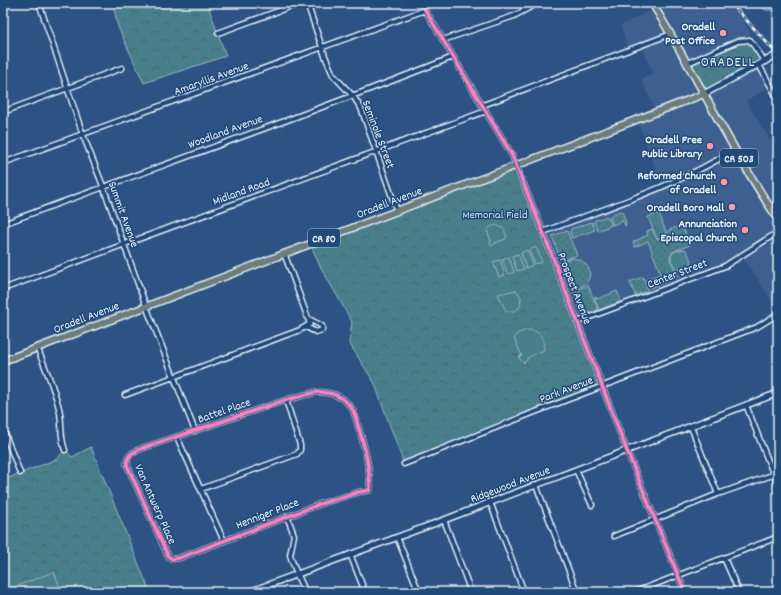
<svg xmlns="http://www.w3.org/2000/svg" width="781" height="595" font-family="Dekko,sans-serif">
	<style>
		.built { fill: #3e6190 }
		.grass { fill: url(#grass-dots); stroke: #99b8c2 }
		.forest { fill: url(#forest-crowns); stroke: #99b8c2 }
		.pitch { fill: #4a7e8b; stroke: #99b8c2 }
		.water { fill: url(#water-rules); stroke: #87acc5 }
		.lines { fill: none; stroke-linecap: round; stroke-linejoin: round }
		.minor-casing { stroke: #e8f1f8; stroke-width: 7 }
		.tertiary-casing { stroke: #e8f1f8; stroke-width: 8 }
		.primary-casing { stroke: #e8f1f8; stroke-width: 9 }
		.minor { stroke: #1f4a7a; stroke-width: 4 }
		.tertiary { stroke: #1f4a7a; stroke-width: 5 }
		.primary { stroke: #6c7e7c; stroke-width: 6 }
		.rail-casing { stroke: #e8f1f8; stroke-width: 3 }
		.rail { stroke: #1f4a7a; stroke-width: 1.5; stroke-dasharray: 4.5; stroke-linecap: butt }
		.cycleway-casing { stroke: #1f4a7a; stroke-width: 6 }
		.cycleway { stroke: #ff80c0; stroke-width: 4 }
		.poi-dot { fill: #ff9aa2; stroke: #1f4a7a; stroke-width: 1.5 }
		.labels { text-anchor: middle; stroke-width: 3; stroke-linejoin: round; paint-order: stroke }
		.shield { fill: #1f4a7a; stroke: #acbfd2; stroke-width: 1 }
		.shield-label { font-size: 11px; font-weight: bold; fill: #e8f1f8 }
		.poi-label { font-size: 12px; font-weight: bold; fill: #e8f1f8; stroke: #1f4a7a; text-anchor: end }
		.street-label { font-size: 12px; fill: #e8f1f8; stroke: #1f4a7a }
		.park-label { font-size: 12px; fill: #d0e0e8; stroke: #1f4a7a }
		.quarter-label { font-size: 14px; letter-spacing: 1px; fill: #e8f1f8; stroke: #1f4a7a }
	</style>
	<defs>
		<pattern id="grass-dots" width="8" height="8" patternUnits="userSpaceOnUse"><rect width="8" height="8" fill="#4a7e8b"/><path d="M2 2h.1M6 6h.1" fill="none" stroke="#48666e" stroke-width="1.8" stroke-linecap="round"/></pattern>
		<pattern id="forest-crowns" width="20" height="18" patternUnits="userSpaceOnUse"><rect width="20" height="18" fill="#4a7e8b"/><path d="M2 6a3 3 0 1 1 6 0M12 15a3 3 0 1 1 6 0" fill="none" stroke="#48666e"/></pattern>
		<pattern id="water-rules" width="6" height="5" patternUnits="userSpaceOnUse"><rect width="6" height="5" fill="#477ea3"/><path d="M0 2.5h6" fill="none" stroke="#47667b"/></pattern>
	</defs>
	<rect width="100%" height="100%" fill="#2c5383"/>
	<filter id="ink" filterUnits="userSpaceOnUse"><feTurbulence type="fractalNoise" baseFrequency=".025" numOctaves="2"/><feDisplacementMap in="SourceGraphic" scale="8" xChannelSelector="R" yChannelSelector="G"/><feConvolveMatrix kernelMatrix="1 2 1 2 8 2 1 2 1" color-interpolation-filters="sRGB"/></filter>
	<g filter="url(#ink)">
		<path class="built" d="M652 3H730L750 31V40L759 65 771 86 746 101 778 153V202L770 207 778 219V310L742 256 725 266 577 322 543 232 662 187 637 119 656 112 641 79 654 74 641 45 628 50 621 25 655 8Z"/>
		<path class="grass" d="M620 211 622 212 626 222 625 226 623 221 613 225 610 217 611 215Z
			M607 216 612 225 598 231 594 221Z
			M592 222 595 230 572 238 570 232 571 229Z
			M682 225 690 245 672 252 670 260 679 276 664 283 648 241 635 247 633 242 648 235 647 231 652 229 657 239 668 235 667 231Z
			M567 231 577 255 561 261 552 236Z
			M571 258C586 258 597 274 584 285 581 287 576 288 572 290L562 262Z
			M643 277 648 291 635 295 630 282Z
			M588 285 598 310 582 315 573 291Z
			M617 291 621 301 599 310 594 297H596L597 299Z"/>
		<path class="forest" d="M118 3H207L226 56 144 83 118 27 114 9Z
			M750 40 765 62 704 94 688 63 738 41Z
			M516 165 602 386 404 464 374 382 349 343 352 322 319 264 310 243Z
			M659 213 667 235 657 239 648 217Z
			M91 447 150 592H3V480L57 459 65 450 72 457Z"/>
		<path class="pitch" d="M496 225 504 229 507 238 506 239 495 243 494 245 492 246 490 244 491 241 487 230 490 227Z
			M536 247 542 262 535 264 529 250Z
			M685 249 688 253 692 264 677 271 671 261V255L676 251Z
			M527 250 533 265 526 268 521 253Z
			M518 254 524 269 517 271 512 256Z
			M509 257 514 272 508 274 502 259Z
			M500 260 505 275 499 277 493 262Z
			M660 274 663 283 650 288 647 279Z
			M516 290 521 297 520 307 514 311H506L498 294Z
			M526 330C540 330 544 337 544 350L527 358V360L524 363 521 361 519 357 522 356 514 338 517 334Z
			M54 572 62 592H3V591Z"/>
		<path class="water" d="M757 3H778V11L765 10Z"/>
		<g class="lines">
			<defs>
				<path id="minor" d="M39 3 83 135 103 186 146 306 195 431
					M307 3 325 56 333 75 353 96 361 108 397 211
					M421 3 512 155 543 232 627 451 685 592
					M218 33 300 3
					M443 40 514 16 538 3
					M688 63 738 41 750 40 765 62
					M759 65 778 99
					M3 104 6 111
					M483 105 671 34
					M3 112 122 68
					M3 163 425 10
					M3 224C153 168 305 116 453 57
					M543 232C608 207 675 187 734 150
					M3 289 486 111
					M577 322 725 266 778 232
					M306 327 316 332 322 330V326L309 319
					M37 347C45 368 56 391 60 413 62 425 60 438 65 450
					M316 392C329 392 342 395 350 406 355 411 356 419 358 426 365 447 370 468 370 490L359 492 323 503 179 558 172 559 168 556 127 465C126 454 134 452 143 448L286 400Z
					M125 395 300 330 310 324 284 253
					M746 405 778 486
					M691 427 718 494
					M3 429 20 473
					M177 437 224 541
					M404 464 530 414 757 327 778 314
					M576 470 592 505
					M536 485 577 592
					M201 489 297 454 300 450V445L286 400
					M490 502 524 592
					M287 516 294 535 290 555 292 561 297 574
					M444 520 471 592
					M614 536 718 494 778 473
					M397 537 419 592
					M350 554 365 592
					M724 558 739 592
					M635 592 778 537"/>
				<path id="tertiary" d="M704 94 778 54
					M297 574 305 592
					M249 592 444 520 778 393"/>
				<path id="primary" d="M652 3C696 74 731 150 778 219
					M3 361 704 94"/>
			</defs>
			<use href="#minor" class="minor-casing"/>
			<use href="#tertiary" class="tertiary-casing"/>
			<use href="#primary" class="primary-casing"/>
			<use href="#minor" class="minor"/>
			<use href="#tertiary" class="tertiary"/>
			<use href="#primary" class="primary"/>
			<defs>
				<path id="rail" d="M731 3 778 55"/>
			</defs>
			<use href="#rail" class="rail-casing"/>
			<use href="#rail" class="rail"/>
			<defs>
				<path id="cycleway" d="M421 3 512 155 543 232 627 451 685 592
					M316 392C329 392 342 395 350 406 355 411 356 419 358 426 365 447 370 468 370 490L359 492 323 503 179 558 172 559 168 556 127 465C126 454 134 452 143 448L286 400Z"/>
			</defs>
			<use href="#cycleway" class="cycleway-casing"/>
			<use href="#cycleway" class="cycleway"/>
		</g>
	</g>
	<g class="poi-dot">
		<circle cx="723" cy="33" r="4"/>
		<circle cx="710" cy="146" r="4"/>
		<circle cx="724" cy="182" r="4"/>
		<circle cx="732" cy="207" r="4"/>
		<circle cx="745" cy="230" r="4"/>
	</g>
	<g class="labels">
		<g class="shield">
			<rect x="720" y="149" width="38" height="18" rx="3"/>
			<rect x="308" y="229" width="32" height="18" rx="3"/>
		</g>
		<g class="shield-label">
			<text x="739" y="162">CR 503</text>
			<text x="324" y="242">CR 80</text>
		</g>
		<g class="poi-label">
			<text x="715" y="30">Oradell<tspan x="715" dy="14">Post Office</tspan></text>
			<text x="702" y="143">Oradell Free<tspan x="702" dy="14">Public Library</tspan></text>
			<text x="716" y="179">Reformed Church<tspan x="716" dy="14">of Oradell</tspan></text>
			<text x="724" y="211">Oradell Boro Hall</text>
			<text x="737" y="227">Annunciation<tspan x="737" dy="14">Episcopal Church</tspan></text>
		</g>
		<g class="street-label">
			<text transform="translate(211 78) rotate(-20)" y="4">Amaryllis Avenue</text>
			<text transform="translate(225 131) rotate(-20)" y="4">Woodland Avenue</text>
			<text transform="translate(379 134) rotate(69)" y="4">Seminole Street</text>
			<text transform="translate(241 191) rotate(-20)" y="4">Midland Road</text>
			<text transform="translate(389 202) rotate(-21)" y="4">Oradell Avenue</text>
			<text transform="translate(124 214) rotate(70)" y="4">Summit Avenue</text>
			<text transform="translate(677 273) rotate(-21)" y="4">Center Street</text>
			<text transform="translate(575 288) rotate(69)" y="4">Prospect Avenue</text>
			<text transform="translate(86 317) rotate(-21)" y="4">Oradell Avenue</text>
			<text transform="translate(566 389) rotate(-21)" y="4">Park Avenue</text>
			<text transform="translate(224 410) rotate(-19)" y="4">Battel Place</text>
			<text transform="translate(510 484) rotate(-21)" y="4">Ridgewood Avenue</text>
			<text transform="translate(156 504) rotate(66)" y="4">Van Antwerp Place</text>
			<text transform="translate(267 513) rotate(-21)" y="4">Henniger Place</text>
		</g>
		<g class="park-label">
			<text x="495" y="218">Memorial Field</text>
		</g>
		<g class="quarter-label">
			<text x="728" y="66">ORADELL</text>
		</g>
	</g>
	<rect width="781" height="595" fill="none" stroke="#1f4a7a" stroke-width="16"/>
	<rect x="8" y="8" width="765" height="579" fill="none" stroke="#e8f1f8" stroke-width="1.5" filter="url(#ink)"/>
</svg>
